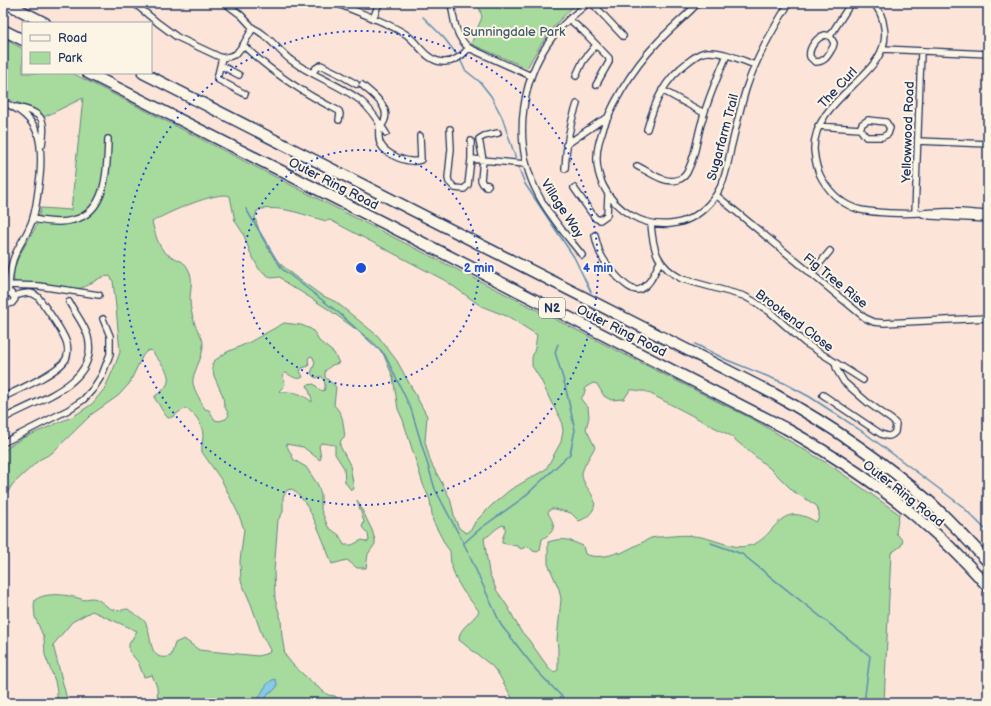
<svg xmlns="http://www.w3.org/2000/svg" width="991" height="706" font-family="'Balsamiq Sans',sans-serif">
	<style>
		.green { fill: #a7db9d; stroke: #61857e; fill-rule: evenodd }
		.water { fill: #86cae8; stroke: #5b8cb1 }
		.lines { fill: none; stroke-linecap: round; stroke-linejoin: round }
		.stream { stroke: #5b8cb1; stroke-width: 1.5 }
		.minor-casing { stroke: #1b2f5e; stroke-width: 8 }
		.motorway-casing { stroke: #1b2f5e; stroke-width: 13 }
		.minor { stroke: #fcf5e5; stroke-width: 5.5 }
		.motorway { stroke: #fcf5e5; stroke-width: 10 }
		.ring { fill: none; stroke: #1d4ed8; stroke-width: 2; stroke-dasharray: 2 4 }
		.labels { text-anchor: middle; stroke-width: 4; stroke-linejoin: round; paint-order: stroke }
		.shield { fill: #fcf5e5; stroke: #5e6a86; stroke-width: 1 }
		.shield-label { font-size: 12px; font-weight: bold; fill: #1b2f5e }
		.park-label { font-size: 13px; fill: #3e5a6e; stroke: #fcf5e5 }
		.street-label { font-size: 13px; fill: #1b2f5e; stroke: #fcf5e5 }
		.centre { fill: #1d4ed8; stroke: #fcf5e5; stroke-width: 2 }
		.ring-label { font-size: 12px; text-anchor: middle; font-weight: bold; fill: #1d4ed8; stroke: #fcf5e5; stroke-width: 4; stroke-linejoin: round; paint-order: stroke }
	</style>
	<rect width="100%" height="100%" fill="#fce5d8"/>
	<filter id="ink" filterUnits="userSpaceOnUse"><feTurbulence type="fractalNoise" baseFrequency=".025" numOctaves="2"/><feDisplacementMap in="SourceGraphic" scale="8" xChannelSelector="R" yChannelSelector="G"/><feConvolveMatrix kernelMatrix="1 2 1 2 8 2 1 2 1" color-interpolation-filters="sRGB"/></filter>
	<g filter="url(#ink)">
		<path class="green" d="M478 3H578C556 20 540 44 527 68L471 44 482 17Z
			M3 38 23 49V73H72L381 231 756 421 830 465 899 514 896 533 903 541 901 546 891 553 884 703H515L499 675 492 666 459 640C458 628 474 621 479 611L463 591 456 579 451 565 450 551 446 546 433 521 430 500 423 484 403 420 398 409 393 377 382 351 372 341 328 309 298 290 289 286 280 277 271 278 259 269 250 252 243 233 235 221 230 196C218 190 164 214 152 222 155 232 158 248 167 254 178 261 185 259 190 273 193 282 190 291 190 300 190 307 192 315 194 321 196 331 204 336 203 346 203 359 191 374 193 384 195 392 200 399 203 406L205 409 209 410 215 420 219 421 226 419 229 415 224 405 223 396 214 376 212 364 214 361 227 352 248 343 284 323 301 325 311 329 314 332 319 341 334 353 339 363 332 365 325 371V377L336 387 334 405C345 417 342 421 345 436L341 440 340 446 350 465 354 489 351 490 345 482 344 468 335 454V445L321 443 319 446 321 458 320 460 303 447 286 444 294 460 306 467 318 485 321 495V510L324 517 328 527 339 535 344 545H352L362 540 368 542 369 541 368 534 362 527 364 522 357 500 372 530 375 540V544L368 554 366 568H357L347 560 332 564C324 543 310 501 292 489L287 490 283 497V512L278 520 274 571 275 599 281 619 282 637 285 655 293 665 315 685 328 695 335 696 343 703H158L157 687 152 675 144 677 138 662 129 651V644L137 631 92 611 72 622 53 645 68 703H57V692L55 681 45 655 44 638 35 617 34 606 35 600C47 591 71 595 84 600 99 593 102 607 115 610 120 612 123 609 128 609 132 613 143 618 145 622 153 635 147 664 171 656L175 643 184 639 199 650 258 656 269 653 270 650 262 635 251 604 241 581 240 561 244 529 238 513 222 481 202 452C201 445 203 442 203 436 203 425 196 414 187 409 179 409 175 418 168 418 162 412 160 405 155 399V396C181 380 163 367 151 350L147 351 143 355 129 384 118 396 92 414 52 453 39 460 12 485 3 500V452L11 445 23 438 74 416 92 404 105 388 116 363 120 352 116 307 113 281 110 276 102 277 82 288 73 289 53 285 19 283 15 282C7 268 30 240 36 226 38 221 39 214 41 208L71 210 83 98 44 117 35 109 3 97ZM261 209C284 206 304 215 326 221L330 220 446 281 481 306 509 317 537 335 535 348 532 358V366L541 380 551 402 561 419 563 431 561 442 546 469 510 490 492 505 475 522 472 528 466 533 459 528 455 519 450 498 431 463 425 442 427 416 397 361 378 336 336 302 321 295 293 275 274 258 261 236 255 218 257 211ZM310 356 313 357 315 363 311 373 313 376 316 378 321 376C325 380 326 386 324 391L320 390 314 384 307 385 312 399V402C300 392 295 392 280 392L279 391 285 385 283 377 284 373H286C292 376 297 381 303 377L300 371 302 368 309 366 308 359ZM593 383 597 384 604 396 611 400 624 399 630 390C636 389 639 392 645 391L735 438 734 439 773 471 793 491 817 506 819 513V517L816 522C776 498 777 540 748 546 732 550 712 537 694 536 682 534 669 537 657 537L651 538 619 554 618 552C609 557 594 558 585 554L583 546C569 540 564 537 548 542V564L559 589 561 599 557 640 558 648V670L554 672 548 667 528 639 520 630 508 607 497 591 489 573 484 538C492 535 495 527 504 525 508 531 501 537 502 543L517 546 521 549 528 546 533 551 537 552 540 550 542 539C556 531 556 526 548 513L550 509H555L571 513 579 521C585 519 590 515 593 510 600 497 583 488 582 475 581 469 592 453 595 447L586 429 589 417 588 407 583 402 581 399 584 394 586 387Z"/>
		<path class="water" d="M275 679 277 683V687L273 691 268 693 264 703H256C261 695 266 681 275 679Z"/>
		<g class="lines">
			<path class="stream" d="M423 17 444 38 458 56
				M460 59 465 70 480 82 491 96 502 117 517 162
				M518 166 525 184 574 257 591 292
				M246 209 282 269 339 313 385 355 411 409 435 489 466 548 501 625 537 671 568 703
				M695 344 727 360 784 383 810 397 836 414 866 434 962 506 988 532
				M464 543 481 528 523 498 570 454 575 430 565 385 555 352 558 344
				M711 543 742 554 870 656 864 703"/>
			<defs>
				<path id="minor" d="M134 3 158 23 177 37 222 58 231 56 236 54 243 45 253 28 241 15 225 3
					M336 3C359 13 386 21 407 35 419 44 426 61 443 62 454 63 462 56 469 48
					M451 3C454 20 455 36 469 48L531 76
					M592 3 623 36
					M698 3C685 17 670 29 657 43 633 68 608 108 599 142 583 206 664 253 709 204 724 188 727 168 731 148 736 128 740 109 746 89 756 58 772 31 789 3
					M873 3C879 9 883 18 884 27 894 75 813 95 814 150 815 160 817 171 822 179 831 194 844 206 861 210 877 213 902 214 919 213 926 213 933 212 940 212 956 211 972 213 988 214
					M373 19 379 3
					M569 19 584 32 609 58V62L596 85
					M253 28C269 35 278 51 292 61 314 77 341 85 361 101 372 110 378 122 386 133
					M825 35 830 36 834 43 833 47C828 55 826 62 815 62L810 57C808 48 817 37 825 35Z
					M830 36 851 3
					M243 45C272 73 303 93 339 111L340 114 339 120
					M883 49 988 54
					M222 58 217 79 245 94
					M222 66 239 75
					M312 73 316 68 321 65 337 73 356 84
					M576 76 583 61 596 45
					M362 85C374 95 395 110 381 126
					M662 90 704 113
					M3 102C40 118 43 139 40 176 38 190 37 205 33 218 29 233 18 245 13 260 10 270 9 282 8 293
					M16 107C43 113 46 118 42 145
					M868 120 886 122 890 128 888 134 882 137H866L860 129 862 124Z
					M379 124C379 130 378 137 380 143 386 156 409 164 421 160L420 136
					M818 126 860 129
					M450 129 451 149 448 178 449 182 455 188 464 189 468 185 471 159V141
					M647 129C655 101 664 80 688 62 695 57 701 51 710 52 725 52 741 60 755 65
					M918 141 988 144
					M566 145 599 122 609 117
					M471 159 526 164
					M637 166C648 171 664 184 677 180 683 179 687 174 689 168 696 154 697 136 702 121 708 98 718 76 727 55
					M565 169C566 146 569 126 577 104
					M486 187 488 185 483 184 481 180 483 160 479 139 484 136 498 133
					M574 188 595 218 600 220 607 215 608 196
					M716 195 865 318 874 322 884 323 988 318
					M915 213 921 52
					M923 214 931 216 988 219
					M33 219C45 221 60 224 73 220 108 212 107 167 108 139
					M651 224C653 250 657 266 682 279L744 296 755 302 770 312 805 343 863 380
					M595 235C596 241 598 247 600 253 605 263 629 296 641 289 651 284 655 271 660 262
					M582 255C567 236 550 217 539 196 510 143 520 71 561 27 569 18 579 11 588 3
					M811 274 830 251
					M9 285 39 286 99 295
					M3 297 5 294 11 293 15 299 12 303C8 305 4 304 3 300
					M823 395 881 434C887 436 890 438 895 432L896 424 892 420 867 402 844 382 837 370 835 363
					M3 397C18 390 58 373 66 359 68 355 68 348 67 344 64 332 46 308 38 297 30 290 23 294 14 296
					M3 419C33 401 100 385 88 337 85 325 75 313 69 302
					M3 443 68 410 83 400 93 389 102 375 110 354V336L103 319"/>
				<path id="motorway" d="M6 3 45 23
					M3 30 23 40
					M88 73 506 285 785 428C860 470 932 521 988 587
					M143 73 774 394C830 425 883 461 931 503 951 522 970 542 988 562"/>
			</defs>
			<use href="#minor" class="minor-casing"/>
			<use href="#motorway" class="motorway-casing"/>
			<use href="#minor" class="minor"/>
			<use href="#motorway" class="motorway"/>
		</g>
	</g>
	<g class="ring">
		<circle cx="361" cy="268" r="118"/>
		<circle cx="361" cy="268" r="237"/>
	</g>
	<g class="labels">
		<rect class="shield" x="539" y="298" width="26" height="20" rx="3"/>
		<g class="shield-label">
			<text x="552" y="312">N2</text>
		</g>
		<g class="park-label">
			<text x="514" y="36">Sunningdale Park</text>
		</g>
		<g class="street-label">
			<text transform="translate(837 87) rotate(-47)" y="5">The Curl</text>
			<text transform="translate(907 132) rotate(-88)" y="5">Yellowwood Road</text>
			<text transform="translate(722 137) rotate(-75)" y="5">Sugarfarm Trail</text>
			<text transform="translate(334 183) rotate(27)" y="5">Outer Ring Road</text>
			<text transform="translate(563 208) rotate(57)" y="5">Village Way</text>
			<text transform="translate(836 280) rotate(39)" y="5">Fig Tree Rise</text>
			<text transform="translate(795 320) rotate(37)" y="5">Brookend Close</text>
			<text transform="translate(622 330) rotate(27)" y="5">Outer Ring Road</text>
			<text transform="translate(904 493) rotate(38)" y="5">Outer Ring Road</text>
		</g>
	</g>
	<circle cx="361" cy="268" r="6" class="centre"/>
	<g class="ring-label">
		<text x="479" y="272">2 min</text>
		<text x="598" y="272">4 min</text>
	</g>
	<rect width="991" height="706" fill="none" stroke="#fcf5e5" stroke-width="16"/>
	<rect x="8" y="8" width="975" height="690" fill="none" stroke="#1b2f5e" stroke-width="1.5" filter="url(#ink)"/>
	<rect x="22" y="22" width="130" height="52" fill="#fcf5e5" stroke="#a2a6af"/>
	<rect x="30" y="35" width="20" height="6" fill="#fcf5e5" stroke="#a2a6af"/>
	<text x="58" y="42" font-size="12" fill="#1b2f5e">Road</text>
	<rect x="30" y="52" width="20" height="12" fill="#a7db9d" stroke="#a2a6af"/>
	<text x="58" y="62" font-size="12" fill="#1b2f5e">Park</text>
</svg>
